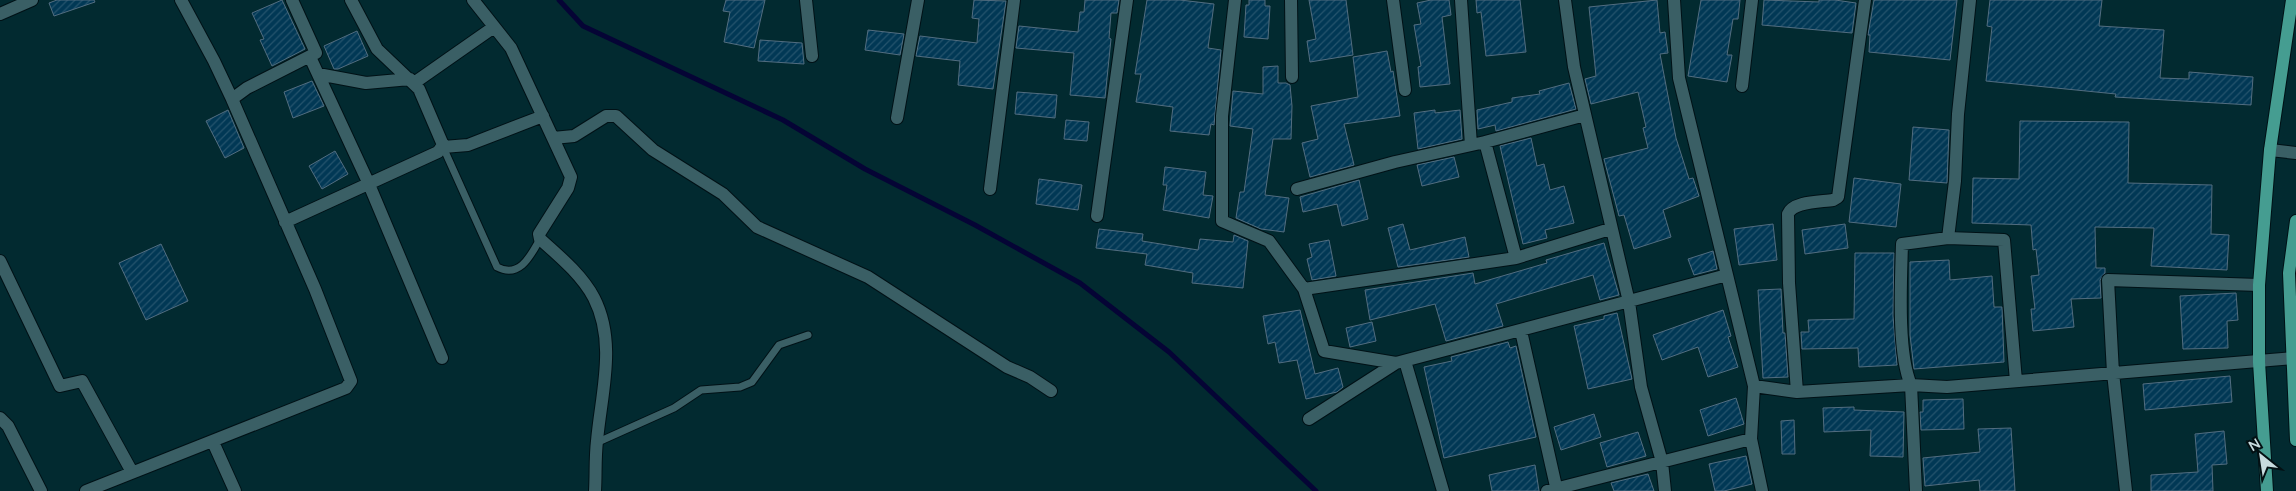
<svg xmlns="http://www.w3.org/2000/svg" width="2296" height="491" font-family="Lato,sans-serif">
	<style>
		.lines { fill: none; stroke-linecap: round; stroke-linejoin: round }
		.stream { stroke: #050435; stroke-width: 5 }
		.building { fill: url(#building-hatch); stroke: #526d80 }
		.service-casing { stroke: #001116; stroke-width: 9 }
		.minor-casing { stroke: #001116; stroke-width: 14 }
		.primary-casing { stroke: #001116; stroke-width: 14 }
		.service { stroke: #3a5f65; stroke-width: 7 }
		.minor { stroke: #3a5f65; stroke-width: 12 }
		.primary { stroke: #459d91; stroke-width: 12 }
	</style>
	<defs>
		<pattern id="building-hatch" width="6" height="6" patternUnits="userSpaceOnUse" patternTransform="scale(1.25)"><rect width="6" height="6" fill="#013855"/><path d="M-1 1l2-2M0 6l6-6M5 7l2-2" fill="none" stroke="#25546d"/></pattern>
	</defs>
	<rect width="100%" height="100%" fill="#022a30"/>
	<g class="lines">
		<path class="stream" d="M559 0 583 26 783 120 865 169 975 225 1080 283 1169 352 1316 491"/>
	</g>
	<path class="building" d="M57 0H94L95 2 54 16 49 3Z
		M282 0 305 49 272 66 260 40 264 39 252 13Z
		M726 0H765L754 48 724 42 730 12 723 11Z
		M974 0 1006 1 993 89 958 85 960 61 916 56 920 36 977 43 979 19 972 18Z
		M1085 0H1119L1117 13H1111L1109 38 1111 39 1105 98 1070 95 1074 53 1016 48 1019 26 1078 32 1080 12H1084Z
		M1147 0H1180L1214 4 1208 48 1221 50 1214 125 1211 124 1209 135 1170 131 1173 107 1136 102 1141 74H1135Z
		M1249 0H1265V6H1270L1268 39 1244 37 1246 5H1249Z
		M1309 0H1346L1353 55 1310 62 1307 41 1316 39Z
		M1431 0H1449L1451 15 1442 17 1450 84 1420 87 1418 67 1421 66 1414 25 1421 24 1417 3Z
		M1476 0H1520L1526 52 1486 56 1481 12 1477 13Z
		M1657 0 1660 33 1665 32 1668 53 1660 54 1676 138 1689 179 1693 178 1699 196 1663 210 1671 237 1634 249 1624 215 1619 216 1604 159 1648 148 1643 128 1646 127 1638 92 1591 104 1585 79 1596 76 1589 7Z
		M1701 0H1740L1738 19H1733L1727 55H1732L1727 82 1688 76Z
		M1764 0 1819 2V0H1835L1856 3 1852 33 1762 25Z
		M1874 0H1957L1950 60 1869 52 1870 35H1868Z
		M1990 0H2102L2099 26 2164 30 2160 78 2189 79V72L2253 77 2251 105 2115 97 2116 94 1986 81 1992 27 1987 26Z
		M868 30 904 34 900 55 865 50Z
		M357 31 368 56 338 69H334L324 46Z
		M760 40 802 43 804 64 758 61Z
		M1387 51 1391 72 1393 71 1400 116 1344 124 1354 165 1310 177 1302 143 1318 139 1311 106 1358 97 1353 57Z
		M1278 66V83H1286L1290 85 1292 106 1291 139H1273L1265 195 1289 198 1284 232 1261 229 1236 218 1240 192H1244L1253 129 1230 126 1233 91 1263 94V67Z
		M312 81 324 106 293 118 284 92Z
		M1569 83 1576 109 1496 131 1495 125 1478 129 1477 110 1512 102V98L1540 94 1539 91Z
		M1017 92 1057 95 1055 118 1015 114Z
		M228 110 244 148 225 158 206 121Z
		M1435 110V113L1460 110 1462 139 1418 149 1414 113Z
		M1066 120 1089 122 1087 141 1064 139Z
		M2020 121 2129 122 2128 183 2212 185 2211 234 2229 235 2227 270 2151 266 2154 228 2095 227 2096 268H2105V273L2100 280 2101 298 2071 299 2074 327 2033 331 2031 309H2035L2031 276 2039 275 2036 249 2033 250 2031 225 1972 223 1973 178 2019 179Z
		M1913 127 1949 130 1947 183 1909 180Z
		M1531 138 1537 166 1544 164 1550 190 1564 186 1574 223 1545 230 1547 238 1523 244 1500 146Z
		M335 151 348 174 322 189 309 166Z
		M1454 157 1459 177 1422 186 1417 165Z
		M1165 167 1206 172 1203 195 1213 196 1209 218 1163 210 1167 185H1163Z
		M1854 178 1901 184 1896 227 1849 222Z
		M1039 179 1082 185 1078 210 1036 204Z
		M1359 180 1368 219 1342 226 1337 204 1303 212 1300 197Z
		M1403 224 1410 250 1465 237 1469 257 1398 267 1388 228Z
		M1773 224 1777 260 1739 265 1734 229Z
		M1845 224 1848 248 1805 254 1802 230Z
		M1099 229 1143 234 1142 241 1198 250 1200 239 1233 242 1234 235 1248 241 1243 288 1192 283 1193 273 1145 265 1147 254 1096 248Z
		M1329 240 1336 276 1312 280 1307 259 1312 257 1309 244Z
		M1604 243 1619 295 1600 300 1593 275 1496 304 1503 326 1446 341 1435 304 1370 320 1365 290 1473 273 1475 284 1547 263 1546 260Z
		M161 244 188 301 146 320 119 263Z
		M1713 251 1717 269 1694 275 1688 259Z
		M1855 253H1894L1893 316 1897 365 1859 367 1858 348 1802 349 1801 332H1809L1808 320 1854 319Z
		M1949 260 1950 280 1992 276 1994 307H2002L2004 362 1914 369 1910 335V262Z
		M1781 289 1783 333H1785L1788 377 1763 378 1758 290Z
		M2236 293 2238 320 2227 321 2228 348 2183 349 2180 296Z
		M1300 310 1315 374 1338 368 1343 387 1337 392 1306 399 1297 360 1279 363 1275 342 1268 344 1263 316Z
		M1723 310 1731 336 1728 337 1738 367 1708 377 1698 347 1662 360 1653 335Z
		M1617 313 1632 379 1588 389 1574 326 1604 319V316Z
		M1372 322 1376 341 1350 347 1346 328Z
		M1508 342 1510 348 1516 346 1536 437 1444 458 1424 367 1452 361 1451 357Z
		M2230 376 2232 402 2145 410 2143 384Z
		M1736 398 1744 424 1708 436 1700 410Z
		M1963 399 1964 429 1921 430 1920 412H1923V400Z
		M1854 407V410L1904 412 1903 457 1870 456 1871 430 1824 432 1823 408Z
		M1594 414 1601 437 1561 450 1554 427Z
		M1794 420 1795 454H1782L1781 421Z
		M2011 428 2015 491H1980L1979 480 1925 486 1923 458 1980 452 1978 429Z
		M2224 431 2227 464 2212 465 2213 491H2151V475L2198 472 2195 434Z
		M1638 432 1646 456 1607 467 1600 443Z
		M1746 456 1752 484 1724 491H1715L1709 464Z
		M1535 465 1539 491H1492L1489 475Z
		M1648 474 1654 491H1614L1611 483Z"/>
	<g class="lines">
		<defs>
			<path id="service" d="M443 147 497 267C520 279 531 255 540 239
				M596 443 674 408 701 390 740 387 752 382 779 345 808 335"/>
			<path id="minor" d="M473 0 511 48 571 177 568 188 539 234 540 239C559 256 582 275 594 298 617 343 601 394 597 441 595 458 596 475 595 491
				M806 0 812 56
				M1235 0 1222 116V221L1269 241 1304 289 1324 351 1396 363
				M1291 0 1292 77
				M1393 0 1405 90
				M1461 0 1471 145
				M1565 0 1574 67 1629 302 1641 387 1662 462 1665 491
				M1674 0 1679 78 1727 275
				M0 14 32 0
				M310 57 368 182 442 358
				M318 74 366 83 410 79
				M414 83 494 27
				M1742 86 1752 0
				M232 99 247 88 316 53 292 0
				M897 118 918 0
				M553 138 574 136 606 116H616L653 150 723 194 757 227 868 277 1007 367 1030 377 1051 391
				M1485 142 1585 115
				M443 147 468 145 543 116
				M2270 150 2296 153
				M990 189 1014 0
				M1297 189 1395 162 1485 142 1516 258 1610 229
				M1097 216 1127 0
				M285 222 438 152 443 145 419 89 377 49 351 0
				M1948 238 2004 240 2016 381
				M0 261 60 386 82 381 132 472
				M1304 289 1516 258
				M1521 331 1557 491
				M1405 361 1443 491
				M1754 386 1797 392 1911 385 1947 387 2293 358
				M1797 392 1789 283 1788 214C1793 201 1821 202 1833 200L1838 197 1865 0
				M0 418 8 426 41 491
				M1309 419 1396 363 1727 275 1754 386 1751 439 1762 491
				M213 442 235 491
				M86 491 346 388 351 381 315 289 232 99 214 61 181 0
				M1547 491 1751 439
				M1916 491 1911 385C1897 353 1901 280 1902 244L1948 238 1955 181 1958 114 1970 0
				M2126 491 2113 373 2108 280 2259 285"/>
			<path id="primary" d="M2296 221 2289 273 2296 440
				M2267 491 2259 362V285L2270 150 2292 0"/>
		</defs>
		<use href="#service" class="service-casing"/>
		<use href="#minor" class="minor-casing"/>
		<use href="#primary" class="primary-casing"/>
		<use href="#service" class="service"/>
		<use href="#minor" class="minor"/>
		<use href="#primary" class="primary"/>
	</g>
	<g transform="translate(2261 456) rotate(330)" stroke="#031013" stroke-width="4" paint-order="stroke">
	<path d="M0-4L9 19L0 12L-9 19Z" fill="#c7dbde"/>
	<text y="-8" font-size="14" font-weight="bold" text-anchor="middle" fill="#c7dbde">N</text>
	</g>
</svg>
